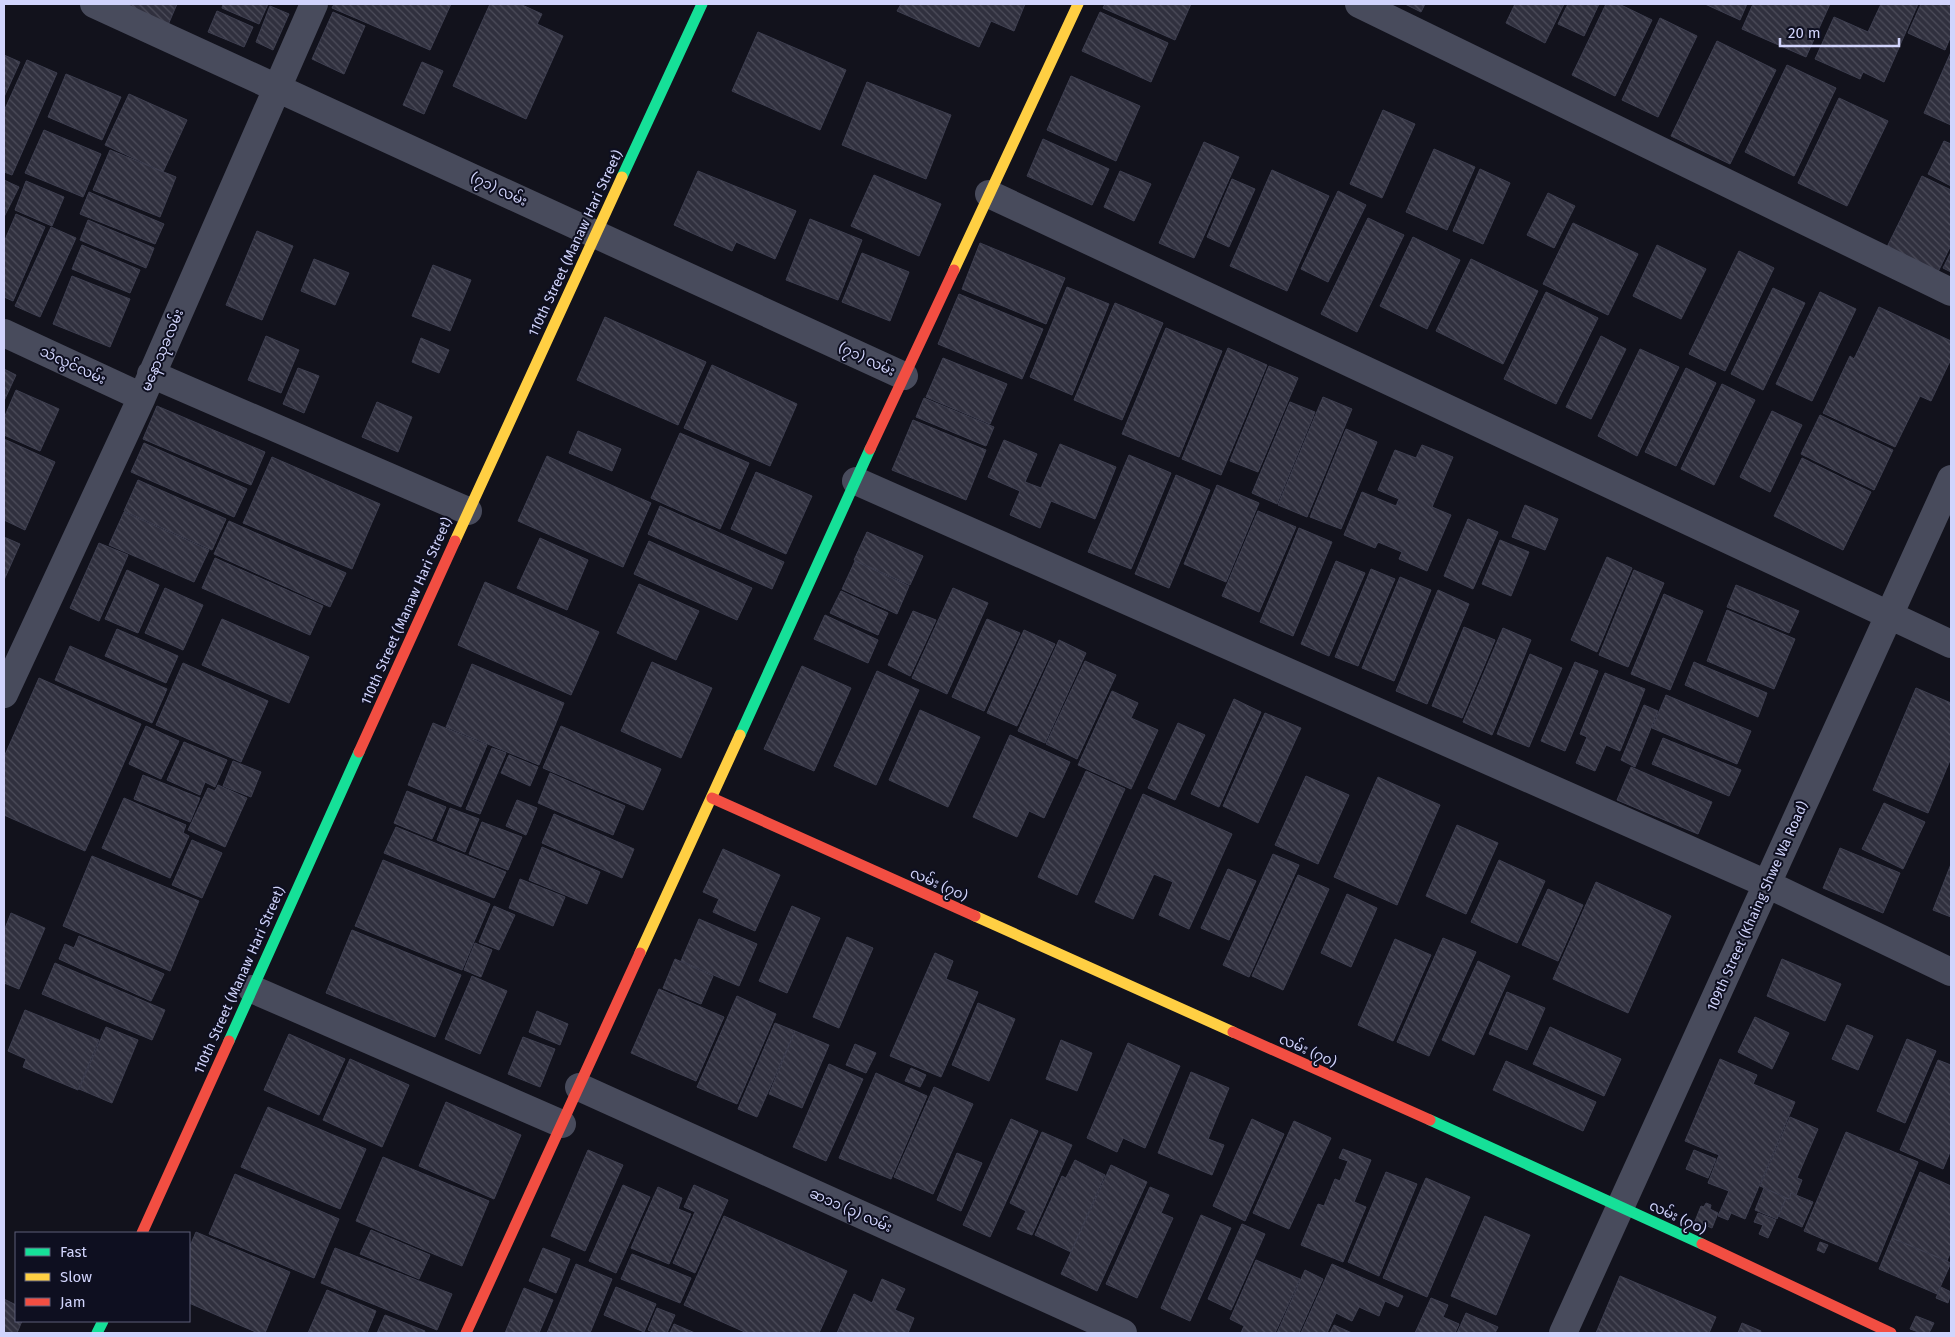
<svg xmlns="http://www.w3.org/2000/svg" width="1955" height="1337" font-family="'Fira Sans','Noto Sans Myanmar',sans-serif">
	<style>
		.building { fill: url(#building-back-hatch); stroke: #3d3e4f }
		.lines { fill: none; stroke-linecap: round; stroke-linejoin: round }
		.street { stroke: #484b5c; stroke-width: 28 }
		.fast { stroke: #16e098; stroke-width: 11 }
		.slow { stroke: #ffcf43; stroke-width: 11 }
		.jam { stroke: #f24e42; stroke-width: 11 }
		.labels { text-anchor: middle; stroke-width: 4; stroke-linejoin: round; paint-order: stroke }
		.street-label { font-size: 14px; fill: #d1d4fc; stroke: #0e0f20 }
	</style>
	<defs>
		<pattern id="building-back-hatch" width="6" height="6" patternUnits="userSpaceOnUse" patternTransform="scale(1.25)"><rect width="6" height="6" fill="#30303e"/><path d="M-1 5l2 2M0 0l6 6M5-1l2 2" fill="none" stroke="#4d4d5b"/></pattern>
	</defs>
	<rect width="100%" height="100%" fill="#12121c"/>
	<path class="building" d="M118 4H177L168 25Z
		M223 4H268L259 24 222 8Z
		M334 4H451L430 50 332 8Z
		M490 4H520L542 14 537 24 563 36 526 119 453 86Z
		M901 4H1025L1014 31 991 21 979 47 897 11Z
		M1105 4H1191L1175 40 1103 8Z
		M1405 4H1425L1421 12Z
		M1515 4H1564L1545 43 1506 23Z
		M1568 4H1599L1584 36 1558 24Z
		M1606 4H1619L1652 20 1615 96 1572 75Z
		M1705 4H1747L1740 20Z
		M1753 4H1830L1806 57 1742 29Z
		M1881 4H1918L1884 82 1863 72 1860 79 1815 59 1834 17 1868 32Z
		M1921 4H1951V36L1945 50 1908 33Z
		M270 6 289 14 273 50 256 42Z
		M217 11 253 27 244 47 208 32Z
		M333 12 365 26 344 74 312 59Z
		M1100 12 1168 43 1151 82 1082 51Z
		M1660 18 1697 36 1658 117 1622 100Z
		M758 32 846 70 820 130 732 91Z
		M1717 41 1776 70 1730 164 1671 136Z
		M1951 52V125L1924 113Z
		M4 55 20 62 4 97Z
		M27 60 57 73 12 175 4 172V111Z
		M422 62 443 71 424 114 403 105Z
		M1787 65 1836 88 1794 176 1745 152Z
		M66 74 121 97 102 140 48 117Z
		M1071 76 1140 106 1116 161 1047 130Z
		M867 82 951 115 926 179 842 145Z
		M129 94 187 120 163 172 105 145Z
		M1839 98 1888 121 1847 206 1798 183Z
		M1383 110 1415 124 1382 198 1350 184Z
		M44 130 101 154 83 197 25 173Z
		M1043 139 1109 169 1092 205 1027 176Z
		M1944 141 1951 144V186L1928 174Z
		M1204 142 1239 157 1194 258 1159 243Z
		M1434 149 1475 167 1447 230 1406 212Z
		M110 150 176 177 160 217 93 190Z
		M1480 169 1510 183 1483 244 1453 231Z
		M1272 170 1329 196 1287 291 1230 266Z
		M698 171 796 211 775 259 736 242 732 251 674 225Z
		M1120 171 1151 184 1134 221 1104 207Z
		M874 175 941 204 919 256 851 226Z
		M1922 176 1951 190V245L1938 272 1887 247Z
		M1232 179 1255 189 1229 247 1207 237Z
		M4 180 19 187 4 217Z
		M26 181 64 197 52 226 15 210Z
		M1338 191 1366 205 1328 282 1301 269Z
		M89 192 164 224 155 244 80 214Z
		M1548 193 1575 206 1554 248 1527 235Z
		M16 214 45 227 13 301 4 297V242Z
		M1368 218 1404 235 1357 332 1321 314Z
		M810 219 862 240 838 300 786 280Z
		M88 220 154 248 146 268 80 240Z
		M1573 223 1638 254 1608 315 1543 284Z
		M51 227 76 238 40 317 15 306Z
		M257 231 293 246 262 320 226 305Z
		M1413 237 1460 260 1427 329 1380 306Z
		M980 243 1065 278 1046 324 962 289Z
		M82 245 140 270 130 293 72 269Z
		M1657 245 1706 269 1681 319 1633 296Z
		M1739 251 1774 268 1725 371 1689 354Z
		M1951 252V272L1943 268Z
		M862 253 909 272 890 321 842 302Z
		M314 259 349 273 335 305 301 291Z
		M1471 259 1538 291 1503 364 1436 331Z
		M433 265 471 280 450 331 412 316Z
		M72 276 130 299 110 347 53 324Z
		M1067 287 1109 304 1072 395 1030 377Z
		M1773 288 1805 303 1763 390 1731 374Z
		M1546 292 1598 318 1556 404 1504 379Z
		M1820 292 1856 309 1812 401 1776 384Z
		M959 294 1043 329 1022 379 938 344Z
		M1115 303 1163 323 1122 420 1074 400Z
		M1879 307 1951 341V359L1931 401 1920 396 1895 447 1823 413 1850 356 1854 359Z
		M605 317 706 362 678 425 577 380Z
		M1166 328 1222 351 1179 457 1122 434Z
		M266 336 299 350 281 393 248 380Z
		M1601 336 1626 349 1591 419 1566 407Z
		M421 338 449 350 439 373 412 362Z
		M1228 348 1267 365 1221 475 1182 459Z
		M1640 349 1679 367 1637 456 1598 436Z
		M943 358 1007 384 990 424 926 397Z
		M712 365 797 404 770 466 684 428Z
		M1269 366 1298 378 1258 472 1230 461Z
		M298 368 319 376 304 413 283 404Z
		M1686 368 1716 383 1676 466 1645 452Z
		M4 369 16 375 4 401Z
		M1722 384 1755 400 1714 485 1681 469Z
		M16 390 59 409 40 451 4 435V418Z
		M1323 397 1352 409 1307 517 1278 505Z
		M924 398 994 427 986 446 916 417Z
		M377 402 412 417 398 452 362 437Z
		M1290 402 1315 412 1277 504 1252 493Z
		M157 406 265 452 251 485 143 439Z
		M1772 411 1802 425 1770 492 1740 477Z
		M1820 415 1893 450 1874 490 1801 454Z
		M913 420 986 450 966 500 892 470Z
		M1346 429 1377 442 1341 529 1310 517Z
		M578 431 621 449 612 471 569 453Z
		M680 433 749 463 720 529 651 498Z
		M4 439 55 462 25 530 4 520Z
		M1004 440 1037 454 1025 482 1041 488 1060 444 1116 467 1095 519 1051 501 1040 528 1010 515 1020 491 988 477Z
		M144 443 247 489 234 517 131 472Z
		M1422 445 1453 457 1432 507 1451 515 1427 571 1399 559 1402 552 1378 542 1375 548 1344 535 1362 492 1396 506 1399 499 1378 490 1395 450 1416 458Z
		M1129 455 1171 473 1131 569 1088 552Z
		M547 456 651 503 623 567 518 521Z
		M272 457 380 504 352 569 243 523Z
		M1802 458 1871 492 1843 550 1774 516Z
		M756 472 812 496 786 554 731 529Z
		M1176 475 1210 490 1169 588 1135 574Z
		M138 480 226 519 212 550 124 511Z
		M1217 485 1259 503 1226 582 1184 564Z
		M1525 505 1558 519 1545 550 1512 537Z
		M660 506 784 562 772 589 648 534Z
		M1258 511 1296 527 1259 612 1222 596Z
		M124 512 209 550 194 582 109 545Z
		M1468 519 1498 532 1473 589 1444 576Z
		M229 521 346 573 330 607 214 554Z
		M1299 528 1332 542 1293 636 1260 622Z
		M867 532 923 556 910 585 854 560Z
		M4 537 20 544 4 580Z
		M540 538 588 560 567 610 517 588Z
		M1500 540 1529 552 1511 596 1482 584Z
		M649 541 752 588 737 620 634 574Z
		M99 543 128 555 99 621 70 608Z
		M1607 557 1632 568 1597 652 1571 640Z
		M215 558 323 606 310 635 202 588Z
		M855 561 909 586 897 614 842 589Z
		M1336 561 1365 573 1329 656 1301 644Z
		M1371 569 1395 579 1358 666 1335 657Z
		M127 570 159 585 138 633 105 619Z
		M1634 570 1664 583 1628 667 1599 655Z
		M1400 577 1431 590 1394 681 1362 668Z
		M485 582 599 632 571 695 458 645Z
		M639 584 699 611 676 660 617 633Z
		M1736 585 1799 611 1789 633 1727 607Z
		M165 588 203 605 183 650 145 633Z
		M953 588 988 603 947 694 912 678Z
		M1438 590 1469 604 1427 704 1396 691Z
		M841 591 888 613 878 635 830 613Z
		M1664 594 1703 611 1670 690 1631 674Z
		M1727 610 1795 639 1774 689 1707 661Z
		M913 611 936 620 910 676 888 665Z
		M825 615 878 640 868 663 814 639Z
		M222 619 309 657 289 703 202 665Z
		M987 619 1020 633 984 711 952 697Z
		M1464 627 1495 640 1462 718 1432 706Z
		M1503 628 1531 640 1492 735 1463 722Z
		M117 629 178 656 166 683 105 656Z
		M1024 630 1055 644 1017 726 987 713Z
		M1059 640 1086 653 1045 743 1018 731Z
		M70 646 167 689 152 723 55 680Z
		M1530 654 1562 668 1529 747 1497 734Z
		M1085 661 1116 675 1077 759 1046 744Z
		M652 662 712 688 681 758 621 731Z
		M1575 662 1598 671 1565 751 1541 741Z
		M1694 662 1767 693 1758 717 1685 685Z
		M183 663 268 701 241 762 156 725Z
		M472 664 564 703 539 765 446 727Z
		M802 666 851 688 814 771 764 749Z
		M877 671 919 690 876 785 834 766Z
		M1605 673 1645 689 1620 751 1606 745 1595 771 1576 763 1587 737 1580 734Z
		M39 678 141 724 85 851 4 815V757Z
		M1916 688 1951 703V758L1928 813 1873 790Z
		M1112 691 1138 703 1131 718 1158 730 1131 789 1078 765Z
		M1666 695 1751 731 1737 764 1652 728Z
		M1234 699 1261 712 1219 807 1191 794Z
		M1644 705 1658 711 1635 767 1621 760Z
		M920 710 980 737 948 807 889 780Z
		M1265 713 1301 728 1258 823 1223 806Z
		M433 723 487 745 461 807 408 785Z
		M1178 723 1205 735 1175 800 1148 788Z
		M146 726 179 741 161 779 129 764Z
		M561 726 661 769 643 810 543 768Z
		M1010 735 1070 762 1044 818 1029 811 1017 837 973 817Z
		M1663 738 1741 770 1729 796 1652 764Z
		M184 742 227 760 215 787 205 782 200 795 167 780Z
		M492 748 506 753 480 814 466 809Z
		M509 755 538 767 530 786 501 773Z
		M233 761 261 772 251 797 223 786Z
		M1631 767 1712 802 1698 834 1617 800Z
		M1086 771 1125 789 1077 895 1038 877Z
		M550 773 625 806 613 835 538 803Z
		M143 775 200 798 190 822 134 799Z
		M1306 776 1349 795 1318 864 1275 845Z
		M1378 777 1440 805 1397 905 1334 877Z
		M218 785 247 798 225 847 188 830 208 788 215 791Z
		M407 791 446 807 432 839 394 823Z
		M1143 794 1232 834 1189 929 1159 915 1173 882 1154 874 1133 919 1095 902Z
		M124 798 186 825 183 833 189 836 170 878 102 848Z
		M517 800 537 808 526 835 506 826Z
		M1884 803 1925 822 1903 869 1862 849Z
		M450 808 479 819 465 852 437 840Z
		M554 814 634 849 622 878 542 843Z
		M482 822 522 837 508 870 469 854Z
		M1457 825 1498 843 1466 914 1426 896Z
		M396 827 506 872 494 898 384 853Z
		M192 840 222 853 202 898 172 885Z
		M542 847 600 872 587 904 529 880Z
		M1840 848 1900 873 1883 913 1823 888Z
		M723 849 780 875 755 931 713 912 719 899 703 892Z
		M1273 854 1299 865 1249 977 1223 965Z
		M92 856 199 901 170 971 63 926Z
		M383 860 490 904 462 970 355 926Z
		M1499 860 1545 881 1517 943 1471 922Z
		M1951 864V917L1933 910Z
		M1228 869 1256 881 1229 940 1201 928Z
		M1298 875 1329 889 1283 990 1252 976Z
		M520 879 565 897 553 926 509 908Z
		M1596 882 1671 916 1628 1013 1553 979Z
		M1548 889 1583 905 1558 961 1522 945Z
		M1347 894 1377 908 1351 967 1321 953Z
		M494 906 515 915 499 950 479 942Z
		M792 906 820 918 787 993 759 981Z
		M11 913 45 928 19 989 4 983V931Z
		M699 919 757 944 739 986 681 961Z
		M352 930 461 975 435 1037 326 993Z
		M79 936 164 974 151 1001 59 959 65 944 74 948Z
		M847 937 873 948 839 1028 813 1017Z
		M1443 938 1476 952 1429 1056 1397 1042Z
		M1395 939 1431 955 1393 1041 1358 1025Z
		M475 943 492 950 481 977 464 970Z
		M935 953 953 961 946 979 978 992 941 1077 890 1056Z
		M675 959 713 976 701 1004 663 988Z
		M1782 959 1841 984 1825 1021 1767 996Z
		M1478 961 1510 976 1474 1055 1442 1040Z
		M55 963 165 1010 152 1040 42 994Z
		M472 976 507 991 480 1054 445 1039Z
		M659 989 724 1017 696 1081 631 1053Z
		M1507 992 1545 1008 1527 1050 1489 1034Z
		M737 996 776 1014 737 1104 697 1087Z
		M978 1003 1015 1019 989 1081 952 1065Z
		M25 1010 99 1040 78 1090 23 1067 26 1059 8 1051Z
		M537 1011 568 1024 560 1045 529 1032Z
		M1755 1017 1789 1033 1772 1069 1738 1052Z
		M775 1023 795 1031 757 1117 738 1109Z
		M1847 1025 1873 1036 1858 1070 1832 1059Z
		M106 1027 138 1040 112 1103 79 1089Z
		M1550 1027 1621 1059 1604 1096 1533 1064Z
		M795 1031 829 1045 802 1108 769 1094Z
		M289 1034 345 1059 319 1115 264 1090Z
		M523 1037 555 1049 540 1087 508 1074Z
		M1907 1039 1936 1051 1905 1123 1877 1111Z
		M1061 1040 1092 1053 1077 1091 1046 1079Z
		M1128 1043 1180 1066 1145 1148 1123 1138 1117 1152 1087 1138Z
		M855 1044 876 1053 866 1073 846 1065Z
		M350 1059 409 1085 382 1147 323 1120Z
		M1720 1059 1757 1075 1753 1084 1795 1102 1745 1219 1731 1213 1728 1220 1718 1216 1729 1191 1708 1183 1719 1155 1685 1141Z
		M1938 1060 1951 1065V1150L1943 1169 1900 1150Z
		M1506 1061 1596 1102 1583 1131 1493 1090Z
		M829 1064 863 1079 826 1161 793 1147Z
		M911 1068 926 1075 920 1087 905 1081Z
		M1191 1072 1229 1088 1208 1139 1224 1145 1212 1175 1158 1153Z
		M876 1073 927 1096 891 1179 839 1158Z
		M934 1087 973 1104 933 1194 894 1177Z
		M446 1102 521 1135 494 1199 419 1166Z
		M268 1107 366 1149 340 1209 241 1167Z
		M1790 1117 1818 1129 1797 1178 1802 1180 1796 1195 1791 1193 1789 1199 1760 1186Z
		M1011 1119 1038 1131 990 1237 963 1225Z
		M1252 1119 1284 1134 1245 1221 1213 1206Z
		M1294 1121 1331 1138 1289 1229 1253 1213Z
		M1042 1132 1072 1145 1032 1235 1017 1229 1026 1211 1010 1203Z
		M1846 1132 1918 1162 1877 1262 1804 1231Z
		M1343 1149 1371 1160 1354 1202 1366 1207 1343 1262 1301 1245 1318 1204 1324 1206 1335 1179 1340 1181 1348 1161 1339 1158Z
		M588 1150 623 1165 585 1251 551 1236Z
		M1694 1150 1716 1159 1708 1178 1686 1169Z
		M957 1153 982 1163 961 1211 937 1200Z
		M383 1157 489 1201 462 1266 356 1221Z
		M1075 1160 1105 1175 1071 1252 1035 1235 1062 1176 1066 1178Z
		M1111 1165 1147 1182 1097 1291 1061 1274Z
		M1386 1172 1417 1184 1379 1276 1348 1262Z
		M1920 1172 1951 1186V1251L1947 1261 1892 1238Z
		M235 1174 339 1219 314 1278 209 1234Z
		M1426 1178 1470 1197 1427 1297 1383 1278Z
		M623 1185 650 1197 616 1273 589 1261Z
		M694 1185 728 1200 695 1273 673 1263 695 1212 684 1207Z
		M658 1187 682 1198 678 1209 691 1214 669 1264 631 1248Z
		M1150 1187 1169 1195 1161 1213 1173 1218 1137 1298 1106 1284Z
		M1764 1188 1786 1198 1777 1219 1755 1210Z
		M1791 1193 1813 1202 1802 1227 1778 1216 1786 1198 1789 1199Z
		M1706 1203 1711 1205 1710 1209 1718 1213 1712 1228 1695 1221 1701 1206 1704 1207Z
		M1758 1213 1776 1220 1768 1238 1759 1234 1763 1225 1754 1222Z
		M1201 1215 1231 1228 1190 1321 1161 1308Z
		M724 1216 847 1271 819 1333H747L684 1305Z
		M1485 1216 1530 1235 1496 1315 1451 1296Z
		M1242 1224 1265 1234 1231 1310 1208 1299Z
		M371 1230 430 1255 419 1279 360 1254Z
		M196 1232 290 1272 265 1333H258L189 1303V1248Z
		M1892 1238 1951 1263 1937 1294 1879 1269Z
		M1820 1242 1828 1245 1824 1253 1817 1250Z
		M335 1248 452 1294 437 1330 321 1283Z
		M543 1248 570 1259 556 1293 529 1281Z
		M632 1254 691 1278 680 1303 621 1279Z
		M1256 1260 1300 1279 1275 1333H1241L1244 1326 1230 1319Z
		M576 1264 612 1279 590 1333H547Z
		M1332 1264 1403 1296 1398 1307 1385 1301 1379 1316 1359 1307 1352 1321 1336 1313 1327 1333H1301Z
		M1305 1270 1323 1279 1299 1333H1277Z
		M1620 1276 1716 1317 1709 1333H1596Z
		M882 1279 905 1289 895 1310 914 1318 908 1333H837L854 1294 872 1303Z
		M616 1287 656 1304 644 1332 604 1315Z
		M1941 1287 1951 1292 1948 1303 1936 1298Z
		M524 1288 553 1300 539 1333H505Z
		M327 1290 376 1311 367 1333H308Z
		M1431 1298 1448 1305 1443 1317 1459 1324 1455 1333H1415Z
		M4 1299 16 1305V1321H22L17 1333H4Z
		M657 1308 675 1315 667 1333H655L648 1330Z
		M1466 1313 1498 1327 1495 1333H1457Z
		M385 1315 425 1331 424 1333H377Z
		M1916 1316 1934 1323 1929 1333H1921L1910 1329Z
		M1742 1323 1761 1331 1760 1333H1738Z
		M674 1324 695 1333H670Z
		M1334 1325 1352 1333H1330Z"/>
	<g class="lines">
		<path class="street" d="M94 4 904 376
			M1359 4 1951 292
			M989 194 1951 644
			M4 333 142 397
			M151 374 468 511
			M856 481 1767 884 1951 972
			M4 694 142 397 314 4
			M252 989 562 1124
			M579 1087 1123 1333
			M1563 1333 1951 479"/>
		<path class="fast" d="M622 177 702 4
			M740 735 870 449
			M229 1041 359 752
			M1430 1120 1702 1244
			M97 1333 103 1321"/>
		<path class="slow" d="M954 270 1078 4
			M455 541 622 177
			M975 916 1233 1032
			M640 953 740 735"/>
		<path class="jam" d="M870 449 954 270
			M359 752 455 541
			M712 798 975 916
			M1233 1032 1430 1120
			M142 1233 229 1041
			M1702 1244 1891 1333
			M466 1333 640 953"/>
	</g>
	<g class="labels">
		<g class="street-label">
			<text transform="translate(499 189) rotate(25)" y="5">(၇၁) လမ်း</text>
			<text transform="translate(575 243) rotate(-65)" y="5">110th Street (Manaw Hari Street)</text>
			<text transform="translate(162 350) rotate(-67)" y="5">မနောသုခလမ်း</text>
			<text transform="translate(867 359) rotate(25)" y="5">(၇၁) လမ်း</text>
			<text transform="translate(73 365) rotate(25)" y="5">သံလွင်လမ်း</text>
			<text transform="translate(406 611) rotate(-66)" y="5">110th Street (Manaw Hari Street)</text>
			<text transform="translate(939 884) rotate(24)" y="5">လမ်း (၇၀)</text>
			<text transform="translate(1757 906) rotate(-66)" y="5">109th Street (Khaing Shwe Wa Road)</text>
			<text transform="translate(239 980) rotate(-66)" y="5">110th Street (Manaw Hari Street)</text>
			<text transform="translate(1308 1050) rotate(24)" y="5">လမ်း (၇၀)</text>
			<text transform="translate(851 1210) rotate(24)" y="5">ဆ၁၁ (၃) လမ်း</text>
			<text transform="translate(1678 1217) rotate(25)" y="5">လမ်း (၇၀)</text>
		</g>
	</g>
	<rect width="1955" height="1337" fill="none" stroke="#d1d4fc" stroke-width="10"/>
	<rect x="15" y="1232" width="175" height="90" fill="#0e0f20" stroke="#5c5e78"/>
	<rect x="25" y="1248" width="25" height="8" fill="#16e098" stroke="#5c5e78"/>
	<text x="60" y="1257" font-size="15" fill="#d1d4fc">Fast</text>
	<rect x="25" y="1273" width="25" height="8" fill="#ffcf43" stroke="#5c5e78"/>
	<text x="60" y="1282" font-size="15" fill="#d1d4fc">Slow</text>
	<rect x="25" y="1298" width="25" height="8" fill="#f24e42" stroke="#5c5e78"/>
	<text x="60" y="1307" font-size="15" fill="#d1d4fc">Jam</text>
	<path d="M1780 38v8h119v-8" fill="none" stroke="#d1d4fc" stroke-width="2.5"/>
	<text x="1788" y="38" font-size="15" fill="#d1d4fc" stroke="#0e0f20" stroke-width="4" paint-order="stroke">20 m</text>
</svg>
